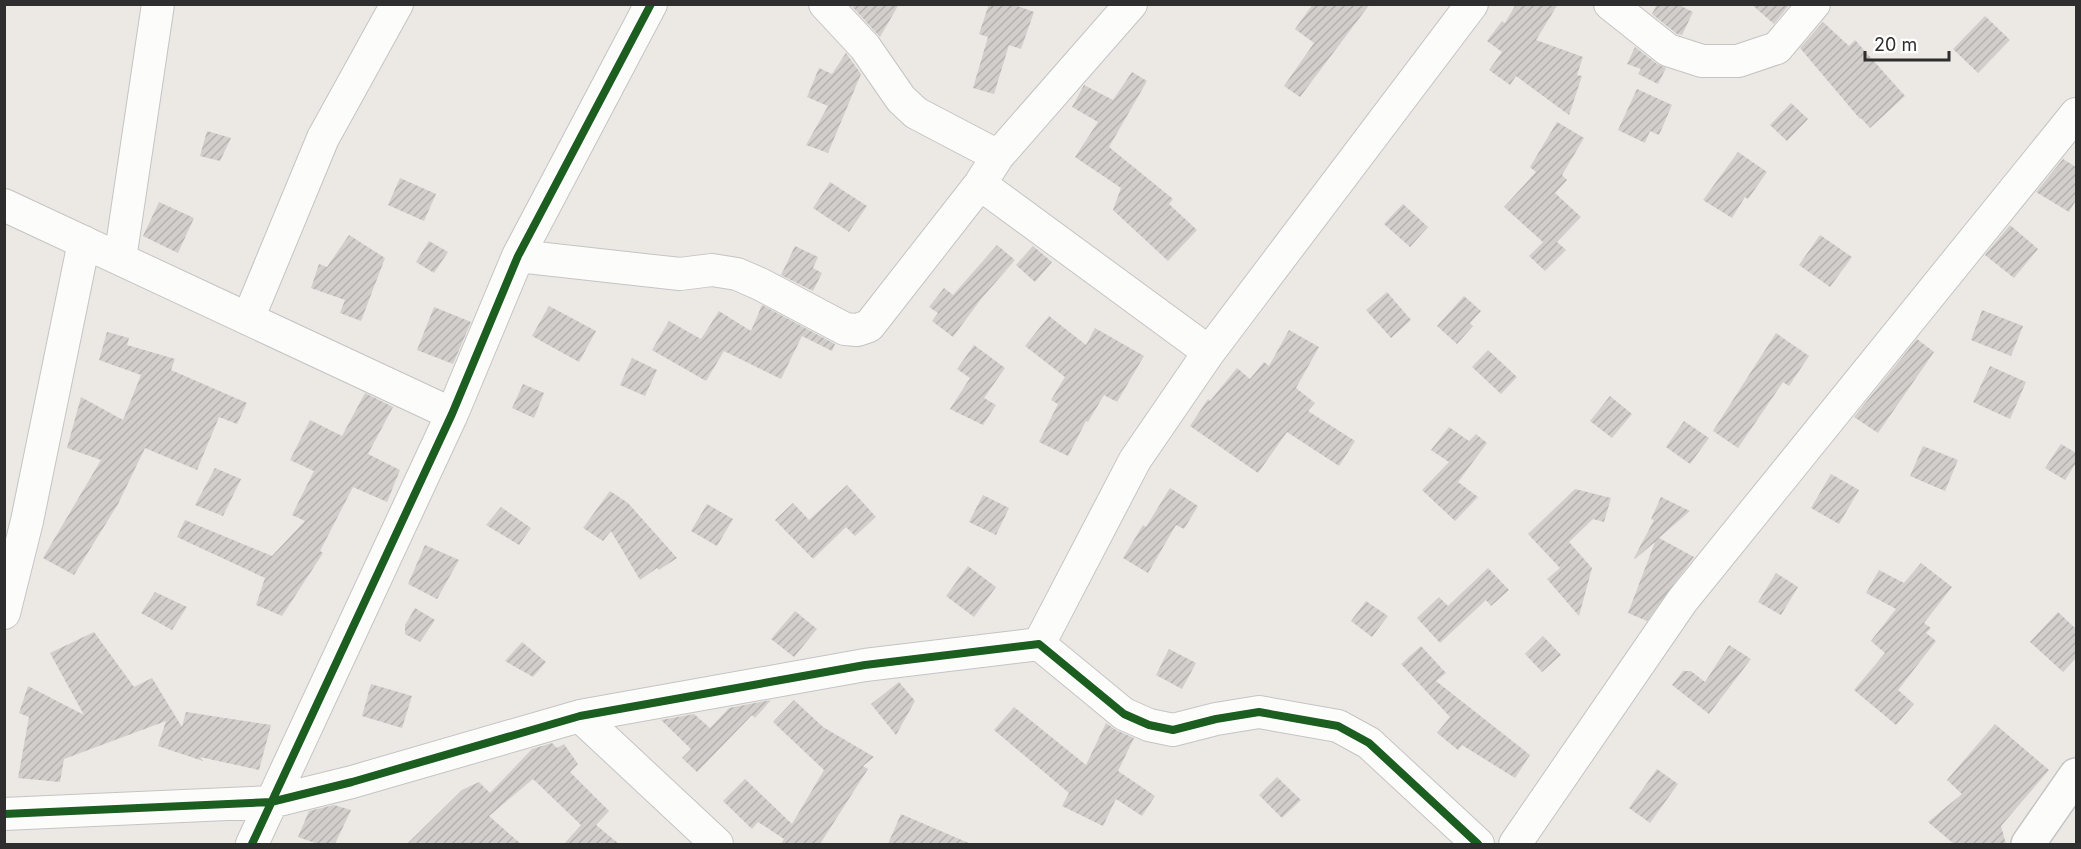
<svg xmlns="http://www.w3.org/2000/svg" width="2081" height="849" font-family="Inter,sans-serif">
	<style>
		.building { fill: url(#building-hatch) }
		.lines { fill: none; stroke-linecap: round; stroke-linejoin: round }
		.minor-casing { stroke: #c5c4c5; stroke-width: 34 }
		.tertiary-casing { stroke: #c5c4c5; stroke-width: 36 }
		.minor { stroke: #fcfcfb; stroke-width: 32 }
		.tertiary { stroke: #fcfcfb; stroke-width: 33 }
		.cycleway-casing { stroke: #fff; stroke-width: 11 }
		.cycleway { stroke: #1b5e20; stroke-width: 8 }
	</style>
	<defs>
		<pattern id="building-hatch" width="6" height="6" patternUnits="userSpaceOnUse" patternTransform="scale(1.5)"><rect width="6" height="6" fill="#d1cecb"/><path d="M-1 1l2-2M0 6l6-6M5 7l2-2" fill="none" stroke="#b4b1af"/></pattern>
	</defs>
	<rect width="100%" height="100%" fill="#ece8e4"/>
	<path class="building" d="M850 4H899L880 37Z
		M989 4H1012L1034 12 1021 49 1009 45 994 94 973 88 988 37 979 34Z
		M1313 4H1370L1300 97 1284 86 1314 43 1295 29Z
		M1516 4H1558L1536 40 1583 57 1577 75 1582 76 1569 115 1516 76 1510 85 1489 70 1502 52 1487 41 1502 21 1505 23Z
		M1657 4H1677L1693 12 1682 35 1677 34 1652 14Z
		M1751 4H1790L1774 24Z
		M1985 16 2010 40 1978 73 1953 49Z
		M1823 22 1849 46 1855 40 1905 96 1870 128 1861 118 1860 119 1800 48Z
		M1635 47 1657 64 1666 68 1658 84 1638 74 1641 69 1627 64Z
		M846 53 861 74 828 153 806 145 828 106 807 97 819 68 832 74Z
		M1132 72 1147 81 1109 147 1173 199 1169 204 1197 230 1168 261 1113 210 1121 188 1075 157 1098 122 1072 107 1084 85 1113 100Z
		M1637 89 1672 105 1659 135 1650 131 1645 143 1618 130Z
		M1791 103 1808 119 1787 141 1770 125Z
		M1557 122 1584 138 1562 175 1567 180 1555 193 1581 217 1557 242 1566 250 1545 271 1529 256 1543 242 1504 207 1536 172 1530 167Z
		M207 131 231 138 220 161 200 156Z
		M1738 152 1767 172 1748 199 1745 197 1732 218 1703 200Z
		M2063 159 2076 167V200L2069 212 2036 192Z
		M400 178 436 194 424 221 388 205Z
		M830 182 867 206 849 232 813 208Z
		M159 202 194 218 178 253 143 236Z
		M1403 204 1428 227 1410 247 1384 224Z
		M2010 225 2038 249 2014 278 1985 255Z
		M349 235 385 258 361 321 340 313 345 300 311 288 319 264 327 267Z
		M1820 235 1852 257 1830 287 1799 265Z
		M429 241 448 252 434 273 416 262Z
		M997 245 1015 260 981 299 953 337 932 321 938 313 929 307 944 288 953 295Z
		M795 246 818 257 813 268 822 273 813 291 781 275Z
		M1033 246 1052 262 1035 282 1016 265Z
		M1387 292 1411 320 1391 338 1366 310Z
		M1464 296 1481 311 1470 323 1473 326 1457 344 1437 326Z
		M762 305 835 344 832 351 802 336 781 379 724 351 706 381 652 350 669 321 701 339 719 311 751 331Z
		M549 306 596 331 579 362 532 336Z
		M434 307 471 322 453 364 417 350Z
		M1982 310 2023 326 2011 356 1971 340Z
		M1049 316 1086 345 1095 328 1144 356 1117 402 1104 395 1088 422 1086 421 1068 456 1039 442 1058 404 1051 400 1065 377 1025 346Z
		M1289 330 1319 347 1296 388 1315 403 1308 411 1355 441 1339 466 1287 432 1258 473 1190 426 1208 399 1210 401 1237 368 1250 379 1264 362 1269 366Z
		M107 332 129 338 127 345 175 359 171 370 247 403 237 424 219 417 197 470 145 448 118 504 74 575 43 558 101 460 67 448 81 397 123 420 141 375 99 360Z
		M1776 333 1809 356 1789 386 1783 382 1738 448 1713 431Z
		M1917 339 1934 352 1878 433 1854 417Z
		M974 345 1005 368 984 398 996 405 983 425 950 409 970 378 957 369Z
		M1488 350 1517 377 1501 394 1472 367Z
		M632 358 657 370 645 396 620 385Z
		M1990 366 2026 382 2010 419 1973 402Z
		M523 384 544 393 534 418 512 408Z
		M365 393 393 407 368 454 400 470 387 502 353 487 320 551 323 553 282 616 256 605 265 578 177 537 185 520 272 556 305 521 292 515 314 471 290 460 310 420 342 436Z
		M1610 396 1632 414 1612 438 1590 421Z
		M1684 421 1709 438 1690 464 1666 447Z
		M1449 427 1469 441 1476 434 1487 443 1458 482 1478 497 1455 521 1422 490 1449 462 1431 450Z
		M2061 444 2076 453V463L2065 480 2045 468Z
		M1923 446 1958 460 1945 491 1910 476Z
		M215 468 241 479 223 516 195 505Z
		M1831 474 1859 490 1839 524 1811 508Z
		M847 485 876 517 855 536 846 527 813 559 775 520 793 503 809 520Z
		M1170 488 1198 506 1184 529 1176 525 1148 573 1123 558 1143 525 1146 527Z
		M1575 489 1611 498 1604 522 1593 519 1569 542 1592 568 1579 616 1547 579 1560 568 1528 534Z
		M610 491 628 503 677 558 659 570 657 568 640 580 611 531 603 541 583 528Z
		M983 495 1009 508 996 535 969 522Z
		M1661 497 1690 511 1659 538 1694 557 1647 621 1628 613 1655 542 1635 559 1634 558 1654 520 1651 519Z
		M707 504 733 519 717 546 691 531Z
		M501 507 531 528 519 545 486 525Z
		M425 545 459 560 437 599 408 584Z
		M1921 563 1952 587 1924 623 1931 628 1926 633 1936 641 1898 690 1914 704 1896 725 1854 690 1885 653 1871 641 1896 609 1866 593 1879 570 1904 583Z
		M968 566 996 587 974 617 946 596Z
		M1488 568 1509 590 1491 606 1486 600 1440 643 1417 618 1439 597 1448 606Z
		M1776 573 1798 587 1781 615 1758 602Z
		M155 592 187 607 172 630 141 613Z
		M1366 601 1388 616 1372 637 1351 621Z
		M415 608 435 620 420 642 405 634V625Z
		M795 611 817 629 794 657 771 639Z
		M2058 612 2076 629V658L2063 672 2030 642Z
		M94 632 134 687 152 678 182 727 186 712 271 725 259 770 200 757 203 761 158 746 166 721 64 759 60 782 18 778 29 717 19 713 28 686 84 715 50 653Z
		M1543 636 1561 655 1542 672 1525 654Z
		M522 642 546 662 533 677 505 661Z
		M1729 645 1751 659 1709 714 1672 685 1683 671H1691L1705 682Z
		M1421 646 1446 673 1436 681 1530 755 1515 778 1462 745 1458 750 1437 733 1450 717 1401 664Z
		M1169 649 1196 663 1182 689 1156 675Z
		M899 682 915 701 896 735 871 704Z
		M371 684 412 696 402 728 362 716Z
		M771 700 755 718 752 715 697 772 682 758 691 749 661 720 694 714 710 728 729 708Z
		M794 700 823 727 874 757 863 766 868 769 820 844H781L784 839 758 822 752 829 723 801 745 779 792 824 824 770 773 722Z
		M1014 707 1086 765 1106 723 1116 730 1134 738 1118 771 1155 796 1142 816 1116 799 1103 826 1062 806 1069 793 994 730Z
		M1995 724 2049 770 2001 826 2006 844H1954L1928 822 1962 794 1947 780Z
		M552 743 557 748 564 744 578 764 570 772 609 811 596 825 619 844H564L581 825 533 779 489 816 521 844H407L462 790 479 782 490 793 532 749Z
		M1657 769 1678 784 1650 823 1629 808Z
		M1277 777 1301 800 1282 818 1259 795Z
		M334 805 351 810 335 844H318L298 837 309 811Z
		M901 814 971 844H888Z"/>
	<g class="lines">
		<defs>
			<path id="minor" d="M825 4 865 47 901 99 916 113 998 156
				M1610 4 1668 50 1702 61H1738L1777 48 1814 4
				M980 184 1209 352
				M4 205 452 414
				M518 256 680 274 712 270 737 274 760 284 845 329 857 330 869 326 980 184 998 156 1131 4
				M120 259 158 4
				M248 319 323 138 397 4
				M4 613 27 521 84 242
				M1039 644 1135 460 1209 352 1472 4
				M580 716 717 844
				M4 814 271 802 352 782 580 716 865 665 1039 644 1124 714 1149 725 1173 730 1216 719 1259 712 1338 726 1369 743 1478 844
				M252 844 452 414 518 256 651 4
				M1515 844 1682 601 2076 114"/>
			<path id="tertiary" d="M2028 844 2076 775"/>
		</defs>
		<use href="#minor" class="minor-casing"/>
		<use href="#tertiary" class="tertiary-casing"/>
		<use href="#minor" class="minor"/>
		<use href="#tertiary" class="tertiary"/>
		<defs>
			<path id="cycleway" d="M4 814 271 802 352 782 580 716 865 665 1039 644 1124 714 1149 725 1173 730 1216 719 1259 712 1338 726 1369 743 1478 844
				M252 844 452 414 518 256 651 4"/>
		</defs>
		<use href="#cycleway" class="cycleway-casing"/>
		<use href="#cycleway" class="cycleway"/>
	</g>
	<rect width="2081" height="849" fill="none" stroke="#2e2e2e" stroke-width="12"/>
	<path d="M1865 51v9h84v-9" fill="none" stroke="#2e2e2e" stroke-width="3"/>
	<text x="1874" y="51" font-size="18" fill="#2e2e2e" stroke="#ffffff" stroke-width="4.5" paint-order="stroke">20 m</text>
</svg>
